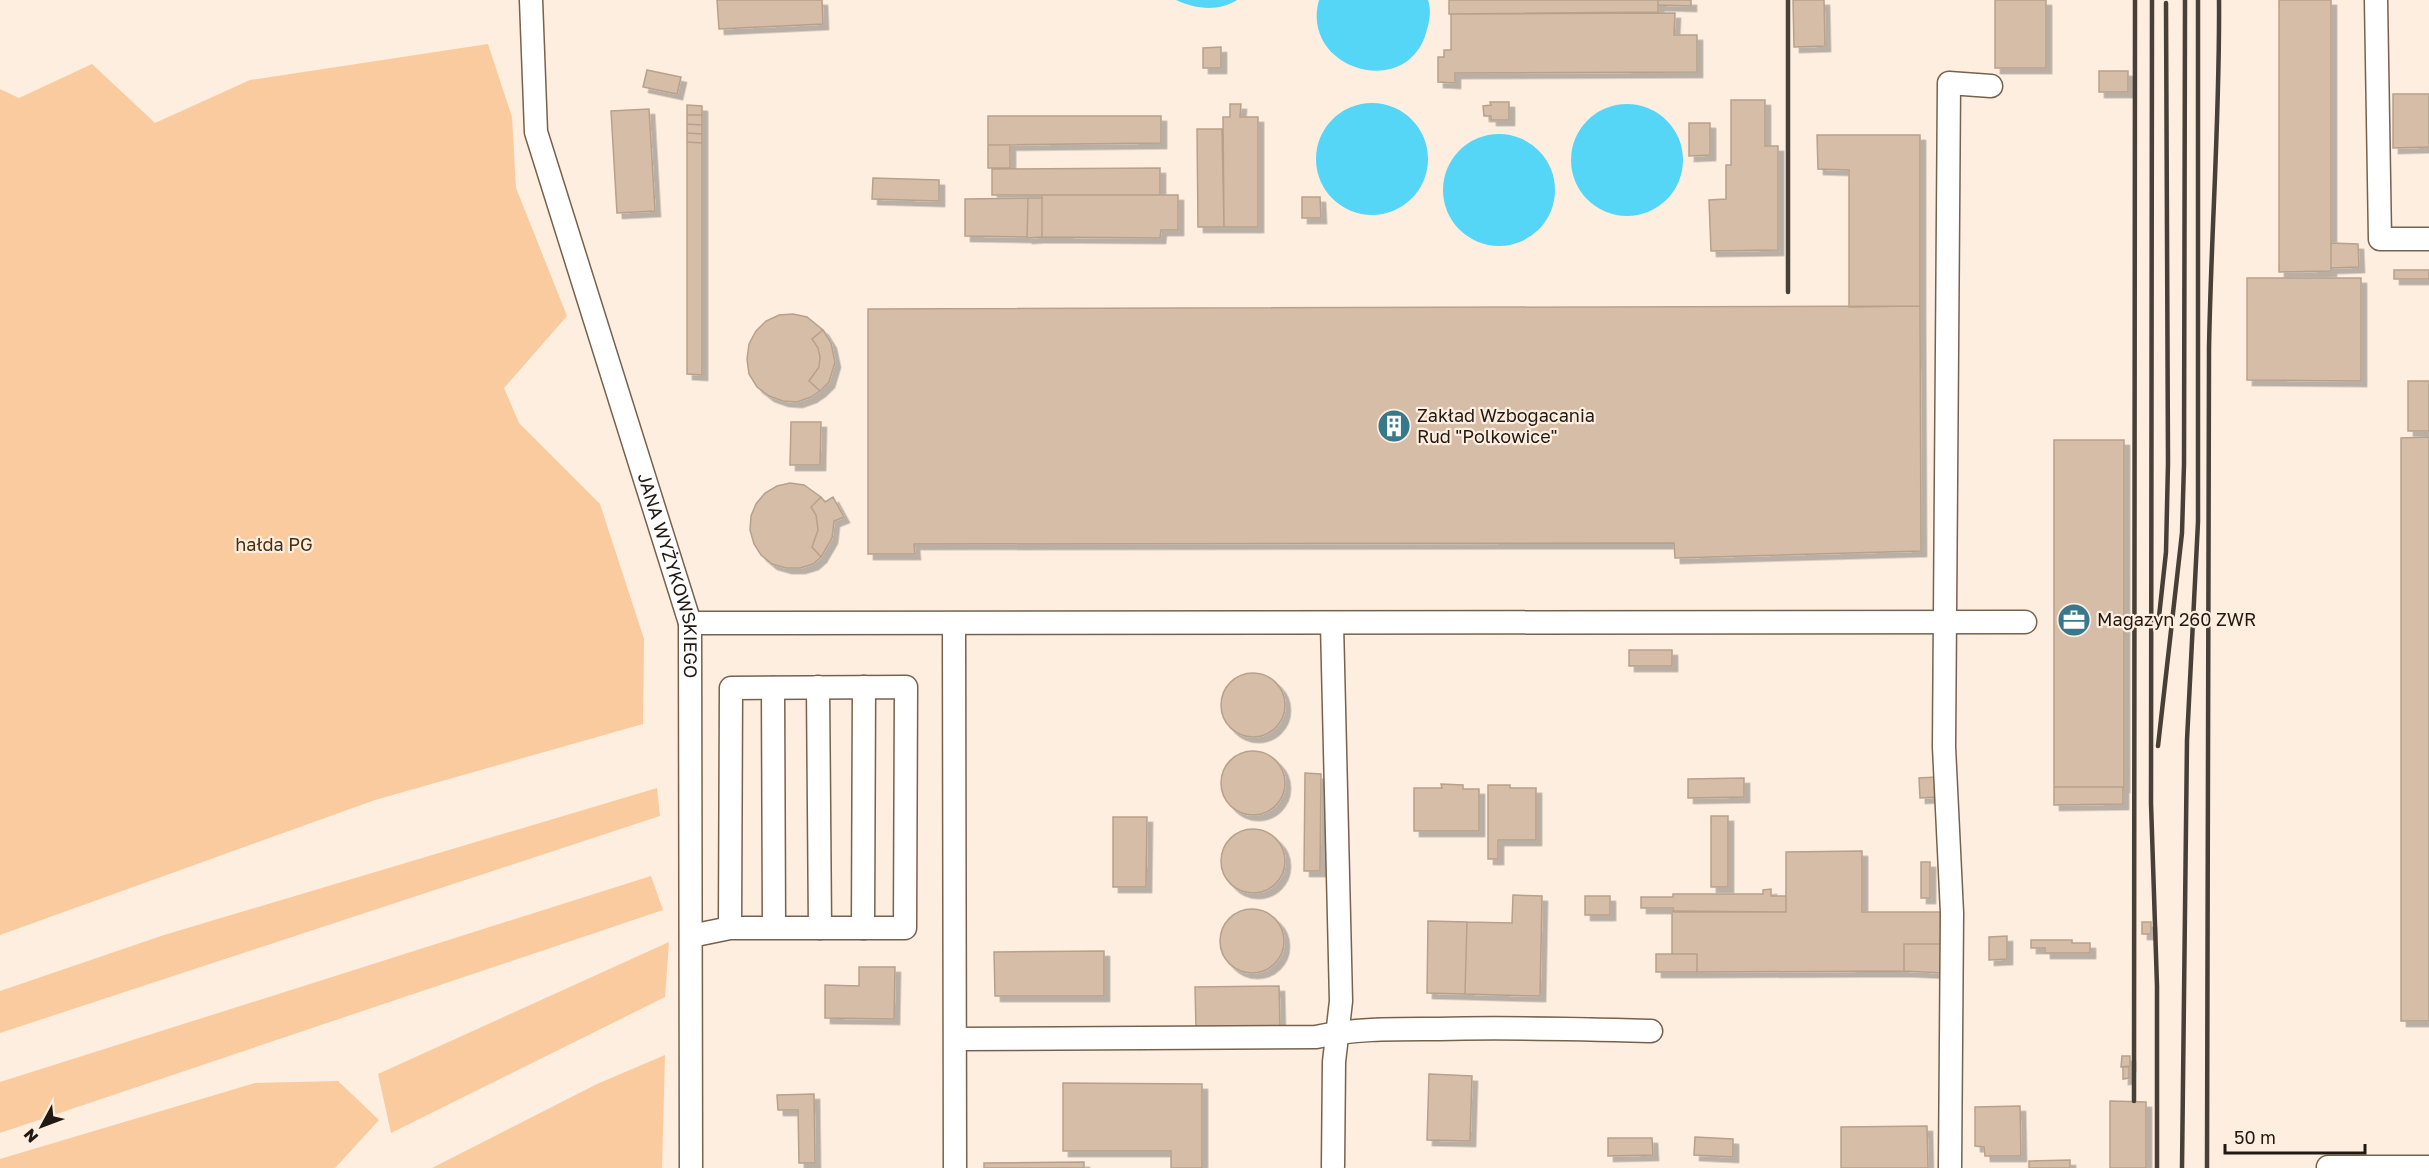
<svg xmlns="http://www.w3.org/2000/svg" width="2429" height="1168" font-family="'Golos Text',sans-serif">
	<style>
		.green { fill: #facb9e }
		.water { fill: #56d6f6 }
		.building { fill: #d5bda7; stroke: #b8a18c; stroke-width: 1.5; filter: url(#shadow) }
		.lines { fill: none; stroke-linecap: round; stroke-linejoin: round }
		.minor-casing { stroke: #77624e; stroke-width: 25 }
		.minor { stroke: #fff; stroke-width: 22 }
		.rail { stroke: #483f36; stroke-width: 4.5 }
		.labels { text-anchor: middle; stroke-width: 4.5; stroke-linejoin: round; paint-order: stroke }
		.poi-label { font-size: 18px; fill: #221a12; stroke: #fdeee0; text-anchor: start }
		.park-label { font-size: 18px; fill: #4a2e10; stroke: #fdeee0 }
		.street-label { font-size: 18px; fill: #221a12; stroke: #fdeee0 }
	</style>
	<defs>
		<filter id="shadow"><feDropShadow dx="5.5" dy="5.5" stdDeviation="0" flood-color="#0004"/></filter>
	</defs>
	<rect width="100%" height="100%" fill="#fdeee0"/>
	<path class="green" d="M488 44 512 117 516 188 567 316 504 388 519 423 600 504 644 639 643 724 375 800 0 935V89L19 98 92 64 155 123 250 80Z
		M657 788 660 816 0 1033V991L164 935Z
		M651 876 663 910 0 1133V1082Z
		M669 942 665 997 391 1133 378 1074Z
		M665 1055 662 1168H432L597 1084Z
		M338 1081 379 1120 335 1168H0V1159L255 1083Z"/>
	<path class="water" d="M1176 0H1237C1218 12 1195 9 1176 0Z
		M1319 0H1428C1432 12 1429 24 1425 36 1403 100 1300 68 1319 0Z
		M1316 159a56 56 0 1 1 112 0a56 56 0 1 1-112 0Z
		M1571 160a56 56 0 1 1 112 0a56 56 0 1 1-112 0Z
		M1443 190a56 56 0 1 1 112 0a56 56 0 1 1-112 0Z"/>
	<path class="building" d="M717 0H822L823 24 719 29Z
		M1449 0H1658V12L1449 14Z
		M1658 0H1691V6L1658 5Z
		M1793 0H1824L1825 46 1794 47Z
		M1995 0H2046V68H1995Z
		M2279 0H2331V271L2279 272Z
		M1675 13 1674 35H1697V72L1455 73V83L1438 82V57H1444V50H1451V14Z
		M1221 47V68H1203V48Z
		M647 70 681 77 677 94 643 87Z
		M2099 71H2128V92H2099Z
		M2393 94H2429V147L2393 148Z
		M1731 100H1765V146H1778V250L1711 251 1709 200 1726 199V165H1731Z
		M1490 102H1509V120H1491V116H1484L1483 106 1491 105Z
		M1230 104H1241L1240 117H1258V227H1224L1223 117H1230Z
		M687 105 702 106V115H687Z
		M649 109 655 211 617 213 611 111Z
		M687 115H702V125L687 124Z
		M988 116H1161V143L988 145Z
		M1689 123H1710V155L1689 156Z
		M687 124 702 125V134L687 133Z
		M1197 129H1222L1224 227H1198Z
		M687 133 702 134V143L687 142Z
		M1817 135H1920V306L1849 307V170L1818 169Z
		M687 142 702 143V375L687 374Z
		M988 145H1010V168H988Z
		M1160 168V195H992V169Z
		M873 178 939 180V201L872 199Z
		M1042 195H1178V230H1161L1160 238 1042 237Z
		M1302 197H1320L1321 218H1302Z
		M1028 198 1027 237 965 236V199Z
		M1028 198H1042V237L1027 238Z
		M2331 243 2358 244 2359 267 2331 268Z
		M2394 270H2429V279H2394Z
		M2247 278H2361V381L2247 380Z
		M1920 306 1921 551 1675 558 1674 543 914 544 915 554H868V309Z
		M793 314 807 317 823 330 812 339 818 348 820 357 819 367 809 381 820 391 811 397 797 402 783 401 769 396 757 387 749 374 747 359 749 344 756 331 766 321 779 315Z
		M823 330 831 343 835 362 829 382 820 391 809 381 819 367 820 357 818 348 812 339Z
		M2408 381H2429V431H2408Z
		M791 422H821L820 465H790Z
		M2429 437V1021H2401V438Z
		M2054 440H2124V787H2054Z
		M790 483 804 485 821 497 811 507 816 515 818 530 812 547 821 557 813 564 800 568H786L772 564 761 555 754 544 750 530 751 516 756 504 765 493 777 486Z
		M821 497 825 502 833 497 844 517 834 521 832 538 821 557 812 547 818 530 816 515 811 507Z
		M1629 650H1672V666H1629Z
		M1221 705a32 32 0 1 1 64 0a32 32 0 1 1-64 0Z
		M1221 783a32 32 0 1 1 64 0a32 32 0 1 1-64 0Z
		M1305 773 1321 774 1320 871H1304Z
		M1936 777 1937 797 1920 798 1919 778Z
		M1744 778V797L1688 798V779Z
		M1441 784 1463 785V789H1479V831H1414V788H1442Z
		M1488 785H1510V788H1536V840H1498V859H1488Z
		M2054 787H2123V804L2054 805Z
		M1711 816H1728V887H1711Z
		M1113 817H1147L1146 887H1113Z
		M1221 861a32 32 0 1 1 64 0a32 32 0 1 1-64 0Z
		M1862 851V912H1941V944H1904V971L1697 972V954H1672V911L1786 912V852Z
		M1921 862H1930V898H1921Z
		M1771 889V896H1786V912H1674L1673 908H1641V897H1673V894H1763V890Z
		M1513 895 1542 896 1540 996 1465 994 1467 922 1512 923Z
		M1585 896H1610V915H1585Z
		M1220 941a32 32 0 1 1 64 0a32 32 0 1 1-64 0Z
		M1428 921 1467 922 1465 994 1427 993Z
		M2142 922H2151V934H2142Z
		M2007 936V959L1989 960V937Z
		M2031 940H2072V943H2090V953H2045V948H2031Z
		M1904 944H1941L1943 973 1904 971Z
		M1104 951V996H995L994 952Z
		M1656 954H1697V972H1656Z
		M859 967H895L894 1019 825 1018V985L859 986Z
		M1279 986 1280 1028 1196 1029 1195 987Z
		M2122 1056H2130V1066L2121 1067Z
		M2123 1067H2129V1078L2123 1079Z
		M1429 1074 1472 1076 1470 1141 1427 1140Z
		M1063 1083 1202 1084V1168H1171V1151H1063Z
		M814 1094 815 1163H799L798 1110H778L777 1095Z
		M2110 1101 2146 1102V1168H2110Z
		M2020 1106 2021 1156H1985L1984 1147 1975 1146V1107Z
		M1927 1126 1928 1168H1841V1127Z
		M1695 1137 1733 1139V1157L1694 1155Z
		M1608 1138H1652L1653 1155 1608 1156Z
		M2070 1160V1168H2029V1161Z
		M1084 1162V1168H984V1163Z"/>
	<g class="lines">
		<defs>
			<g id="minor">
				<path id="s1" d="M531 0 536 132 690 623 691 1168"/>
				<path d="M2376 0 2380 239H2429"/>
				<path d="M690 623 2025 622"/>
				<path d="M954 624 955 1168"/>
				<path d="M1332 624 1341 1001 1334 1062 1333 1166"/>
				<path d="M818 687 820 928"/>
				<path d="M773 688 774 927"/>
				<path d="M863 928 864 687"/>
				<path d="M691 936 730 928H905L906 687 731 688 730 928"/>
				<path d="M956 1039 1316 1037C1356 1028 1398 1029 1439 1029 1510 1027 1580 1029 1651 1031"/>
				<path d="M2328 1167H2429"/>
				<path d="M1950 1168 1952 913 1944 747 1949 83 1991 86"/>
			</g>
		</defs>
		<use href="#minor" class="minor-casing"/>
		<use href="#minor" class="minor"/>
		<path class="rail" d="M1788 0V292
			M2152 0 2151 803 2157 986V1168
			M2158 626 2166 552 2168 463 2166 3
			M2158 746 2182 533 2184 464 2185 0
			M2134 1101 2135 0
			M2182 1168 2187 740 2198 522V0
			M2207 1168 2209 349C2211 232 2220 116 2219 0"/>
	</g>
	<defs>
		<symbol id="building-disc" viewBox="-11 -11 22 22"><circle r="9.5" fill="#37798a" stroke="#fdeee0"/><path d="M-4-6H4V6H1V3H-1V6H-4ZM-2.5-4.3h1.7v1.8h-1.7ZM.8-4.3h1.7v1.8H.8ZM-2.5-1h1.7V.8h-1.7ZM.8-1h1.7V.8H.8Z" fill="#fff"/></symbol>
		<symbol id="office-disc" viewBox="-11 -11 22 22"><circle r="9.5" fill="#37798a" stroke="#fdeee0"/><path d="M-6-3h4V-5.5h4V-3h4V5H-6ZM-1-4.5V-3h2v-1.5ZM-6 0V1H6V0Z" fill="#fff"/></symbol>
	</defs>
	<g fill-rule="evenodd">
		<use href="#building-disc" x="1375" y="407" width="38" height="38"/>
		<use href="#office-disc" x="2055" y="601" width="38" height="38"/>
	</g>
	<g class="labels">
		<g class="poi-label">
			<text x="1417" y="422">Zakład Wzbogacania<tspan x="1417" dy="21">Rud "Polkowice"</tspan></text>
			<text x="2097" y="626">Magazyn 260 ZWR</text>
		</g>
		<g class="park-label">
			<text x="274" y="551">hałda PG</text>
		</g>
		<g class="street-label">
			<text dy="6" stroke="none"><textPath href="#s1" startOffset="596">JANA WYŻYKOWSKIEGO</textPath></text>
		</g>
	</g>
	<g transform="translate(42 1126) rotate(229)" stroke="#fdeee0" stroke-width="4.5" paint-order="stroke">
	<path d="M0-4.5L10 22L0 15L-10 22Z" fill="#221a12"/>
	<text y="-9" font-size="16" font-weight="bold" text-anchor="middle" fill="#221a12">N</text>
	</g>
	<path d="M2225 1144v9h140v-9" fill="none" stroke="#221a12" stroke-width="3"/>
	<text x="2234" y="1144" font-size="18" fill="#221a12" stroke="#fdeee0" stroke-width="4.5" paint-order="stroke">50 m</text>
</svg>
